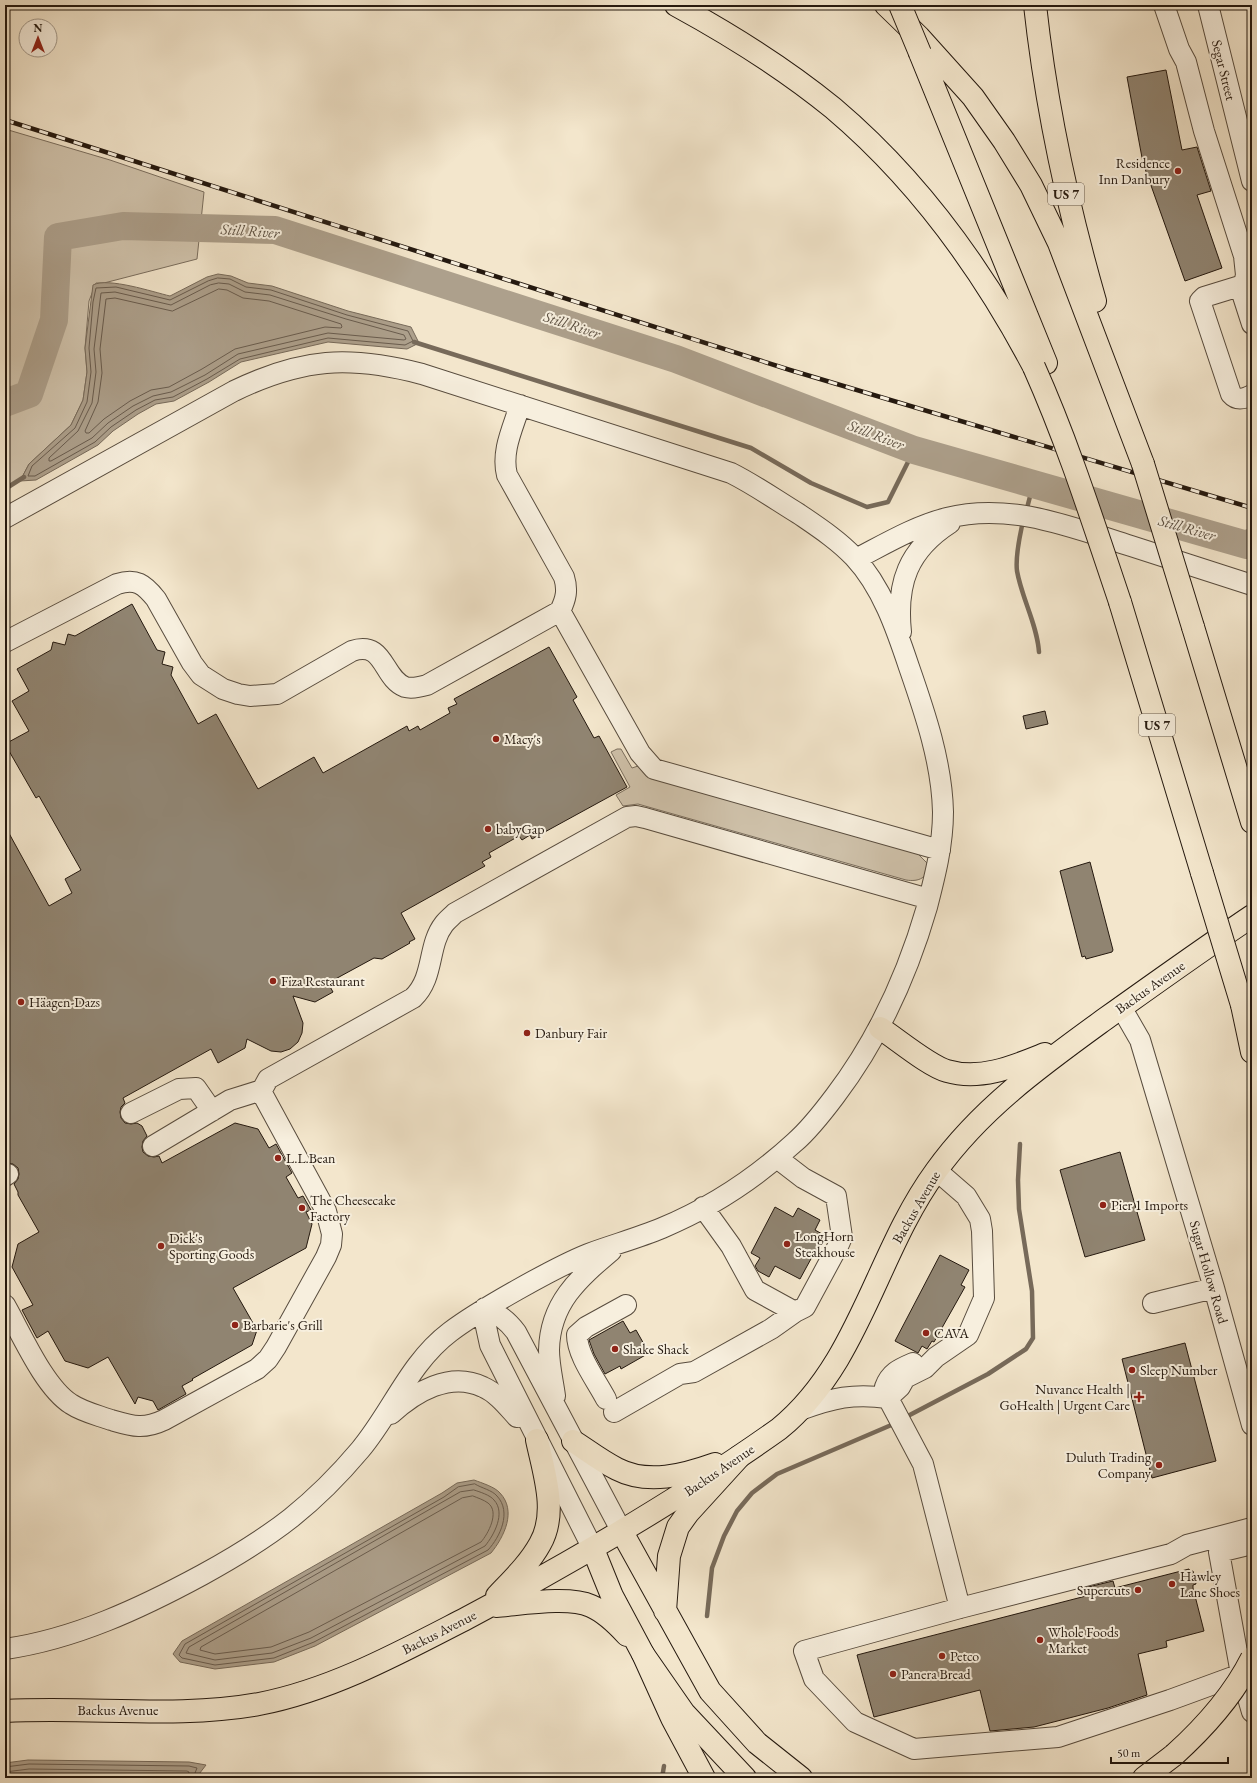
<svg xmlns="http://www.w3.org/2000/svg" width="1257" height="1783" font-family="'EB Garamond',serif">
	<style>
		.green { fill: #d0c3ac; stroke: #7a6e5e }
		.water { fill: #ada08c; stroke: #776a5a }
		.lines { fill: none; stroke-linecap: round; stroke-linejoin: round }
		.shore { stroke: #695c4e; stroke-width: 1 }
		.stream { stroke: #776a5a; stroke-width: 4.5 }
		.river { stroke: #ada08c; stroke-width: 28 }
		.building { fill: #908471; stroke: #25190f }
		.minor-casing { stroke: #584c3e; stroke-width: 22 }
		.major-casing { stroke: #25190f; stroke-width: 24 }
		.highway-casing { stroke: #25190f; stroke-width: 24 }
		.minor { stroke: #f7efde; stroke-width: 20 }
		.major { stroke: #f3e6cc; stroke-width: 22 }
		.highway { stroke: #f3e6cc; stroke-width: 22 }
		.rail-casing { stroke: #25190f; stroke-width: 4.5 }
		.rail { stroke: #f7efde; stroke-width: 3; stroke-dasharray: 9; stroke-linecap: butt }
		.highway-bridge-casing { stroke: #25190f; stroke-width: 24; stroke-linecap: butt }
		.highway-bridge { stroke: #f3e6cc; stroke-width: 22 }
		.poi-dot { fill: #8f2418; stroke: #f7efde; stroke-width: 1.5 }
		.labels { text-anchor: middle; stroke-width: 4; stroke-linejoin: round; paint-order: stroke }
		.shield { fill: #f7efde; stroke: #64594d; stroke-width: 1 }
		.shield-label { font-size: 13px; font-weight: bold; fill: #25190f }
		.street-label { font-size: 14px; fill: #25190f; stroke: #f7efde }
		.poi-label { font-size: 14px; fill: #25190f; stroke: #f7efde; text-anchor: start }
		.water-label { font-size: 15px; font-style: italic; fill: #5b4f41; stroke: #f7efde }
	</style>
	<rect width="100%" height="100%" fill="#f3e6cc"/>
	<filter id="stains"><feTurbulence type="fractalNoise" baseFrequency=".005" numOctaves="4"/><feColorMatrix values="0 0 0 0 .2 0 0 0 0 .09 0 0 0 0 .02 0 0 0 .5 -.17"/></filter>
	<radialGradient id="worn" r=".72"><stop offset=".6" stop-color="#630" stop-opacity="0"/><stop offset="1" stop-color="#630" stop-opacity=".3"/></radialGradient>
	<path class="green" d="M5 129 110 160 204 192 197 259 104 283H96L89 301 85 348 87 372 83 400 71 425 29 464 20 481 5 489Z
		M617 749H621L632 768 638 766 917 853 927 863C929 878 919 882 906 880L652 808 638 804 623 806 616 795 630 787 611 752Z"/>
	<path class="water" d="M218 274 231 276 248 283 272 286 348 311 411 327 419 343 407 349 328 342 241 362 209 382 174 401 156 404 138 414 113 431 98 445 36 480 20 481 29 464 71 425 83 400 87 372 85 348 93 285C108 277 153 292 170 296L207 277Z
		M474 1480C482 1483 495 1487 500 1493 517 1511 504 1537 491 1553L315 1646 274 1662 215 1669 180 1662 173 1654 182 1641 442 1493 457 1483Z
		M28 1760 189 1762 206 1765 196 1778H5V1763Z"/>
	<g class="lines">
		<path class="shore" d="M218 278 230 279 246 287 271 290 347 315 408 331 413 341 405 345 328 338 240 359 207 379 173 397 155 400 136 410 111 427 95 442 35 476H28L32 466 75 428 87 402 91 372 89 348 93 302 96 288 116 287 170 300 208 281Z
			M219 283 229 284 245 292 270 295 346 319 404 335 406 339 404 340 328 333 238 354 205 375 171 392 153 396 133 406 108 423 92 438 51 461H49V458L78 431 92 403 96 372 94 349 101 293 115 292 171 305 210 285Z
			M219 289 227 290 243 298 269 301 341 324 342 327 341 328 325 327 235 349 202 369 169 387 151 390 130 401 104 419 89 433H86L85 431 98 402 102 373 100 349 106 299 115 298 172 311Z
			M475 1484C481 1488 492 1490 497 1496 512 1512 500 1537 488 1550L314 1642 274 1658 215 1665 182 1658 179 1655 185 1644 444 1497 458 1487Z
			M474 1490C480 1492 490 1495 494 1500 506 1513 494 1535 485 1546L311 1638 272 1653 215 1660 186 1653 189 1647 460 1492Z
			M473 1496C478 1498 484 1500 488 1503 500 1512 488 1534 481 1542L309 1632 271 1647 215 1654 200 1650 201 1647 462 1498Z
			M5 1767 29 1764 189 1766 197 1768 193 1778
			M5 1772 29 1769 187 1771 189 1772 188 1778
			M7 1778 29 1775 180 1777 182 1778"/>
		<path class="stream" d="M414 342 751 448 811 483 867 507 888 502 914 450
			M5 489 24 477
			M1026 512 1033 485
			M1023 521C1020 536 1015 555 1017 571 1022 599 1037 624 1039 652
			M904 1418 988 1374 1026 1349 1033 1338 1032 1291 1019 1209 1018 1180 1020 1144
			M707 1616 712 1568 724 1536 737 1511 752 1493 777 1474 896 1423
			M662 1778 664 1766"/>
		<path class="river" d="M5 403 29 394 54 320 58 237 123 226 275 230 676 359 914 450 1247 545 1252 542"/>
	</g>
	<path class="building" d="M1166 70 1182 150 1197 147 1211 191 1197 195 1222 268 1185 281 1143 163 1127 77Z
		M132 604 157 650 165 652 162 664 173 667 171 675 198 724 216 714 258 789 314 757 323 773 407 726 409 731 418 726 420 730 450 713 448 708 457 704 454 699 549 647 577 697 573 700 594 738 599 736 627 787 532 839 530 835 522 840 519 836 489 853 491 857 482 862 485 866 401 913 415 939 409 942 410 943 382 959 374 958 328 983 333 992 315 1002 293 996 303 1023 302 1033 298 1042 290 1049 281 1052 271 1051 247 1039 245 1048 218 1063 211 1049 123 1098 125 1103 121 1107 120 1112 121 1118 125 1123 131 1124 137 1123 142 1126 147 1136 143 1141 142 1147 143 1152 148 1156 154 1157 159 1156 162 1163 235 1123 258 1129 269 1148 276 1144 292 1173 286 1177 298 1198 303 1196 311 1210 306 1212 312 1224 306 1248 233 1288 257 1330 252 1345 192 1379 193 1380 182 1386 186 1394 158 1410 153 1401 138 1397 135 1404 108 1357 88 1368 65 1361 48 1331 37 1338 22 1310 33 1305 12 1267 18 1244 39 1232 18 1195V1192L14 1184 18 1179 19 1174 18 1168 13 1164 5 1163V826L49 906 72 893 65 879 81 870 39 796 36 798 5 744 29 731 12 701 29 691 17 669 51 650 53 642 65 645 68 634 75 636Z
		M1045 711 1048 724 1026 729 1023 716Z
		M1090 862 1113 950 1112 952 1086 959 1085 956 1082 957 1060 871Z
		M1120 1152 1145 1240 1085 1257 1060 1170Z
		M775 1207 793 1217 798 1208 820 1220 815 1230 824 1235 800 1279 775 1266 769 1277 758 1271 755 1266 760 1258 751 1253Z
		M940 1255 969 1270 961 1285 965 1287 934 1342 932 1341 927 1349 922 1346 918 1353 895 1341Z
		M623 1321 630 1333 636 1330 649 1353 621 1369 620 1366 605 1374 594 1354 589 1340Z
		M1185 1343 1216 1461 1152 1478 1122 1359Z
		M1189 1569 1190 1572 1193 1571 1196 1584 1193 1585V1588L1204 1631 1166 1641 1167 1647 1138 1654 1147 1695 1108 1708 1034 1727 990 1731 980 1690 874 1717 857 1655 1086 1596 1084 1588 1113 1581 1115 1588Z"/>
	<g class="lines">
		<defs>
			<path id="minor" d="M1164 5 1179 49 1186 62 1204 131 1244 256 1246 275 1242 293 1252 324
				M1208 5 1252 181
				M1243 285 1204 297 1200 301 1231 394C1237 401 1244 399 1252 395
				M5 518 234 391C302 358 349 355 422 374L731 473C755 485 776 500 799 514 818 527 838 540 854 557 882 587 896 628 909 667 925 713 942 763 943 812 943 845 935 876 927 907 907 976 879 1038 835 1096 823 1112 810 1129 795 1142 757 1177 710 1208 662 1228 638 1238 612 1245 588 1254 563 1264 540 1277 517 1290 494 1303 471 1316 450 1332 409 1363 392 1412 360 1450 339 1475 316 1498 291 1518 263 1540 233 1558 202 1575 141 1608 75 1639 5 1649
				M856 559C885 544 915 526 947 518 1010 502 1071 527 1131 546 1171 559 1212 572 1252 585
				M560 611 640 753 654 769 940 850
				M901 632C896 583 908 550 950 523
				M5 642 117 584C136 578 144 584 156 599L192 663 201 675 223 689 238 694 250 696 277 694 352 651C385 640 382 678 405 687 412 689 420 687 427 685L560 611C566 599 568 590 564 577L507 475C501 451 513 428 520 405
				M1121 1007 1140 1040 1214 1288 1252 1425
				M131 1113 179 1089 196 1088 212 1111
				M153 1146 230 1100 262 1090
				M5 1176 8 1174
				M703 1207 731 1246 755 1290 795 1312
				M1153 1303 1214 1288
				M5 1305C21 1333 44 1387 71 1404 83 1412 97 1415 111 1420 132 1426 143 1430 164 1420L257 1369 268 1359 276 1347 326 1257 331 1245 332 1234 326 1211 263 1095 262 1090 268 1079 413 998C435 977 427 946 444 924 447 920 451 917 455 913L627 817 636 816 645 818 929 899
				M485 1308C498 1314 507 1320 516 1332L622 1532
				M485 1308V1322L490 1345 593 1549
				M913 1363C899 1369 890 1373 885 1387L888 1398 923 1464 960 1608
				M555 1396C553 1381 549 1365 549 1350 550 1303 578 1279 611 1251
				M606 1399C596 1380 577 1355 577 1335L586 1327 626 1305
				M800 1410C833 1398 853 1393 888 1398L900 1387 905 1378 925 1368 936 1357 968 1335 984 1298 982 1231 980 1219 966 1196 936 1170
				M614 1412 680 1374 694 1372 771 1329 795 1312 805 1307 839 1244 842 1237 836 1196 803 1178 777 1158
				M391 1414C415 1392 450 1371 483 1387 497 1393 507 1406 517 1417
				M1252 1544 1219 1552 1241 1674 1252 1712
				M1241 1674 1170 1700 1058 1737 914 1749 855 1722 814 1679 804 1651 960 1608 1171 1554 1187 1545 1252 1528"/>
			<path id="major" d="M880 1028C897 1039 929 1066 947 1071 981 1081 1015 1066 1045 1054
				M573 1441C587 1450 601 1461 617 1469 648 1485 684 1475 715 1464
				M593 1549 612 1596 643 1654 672 1718 704 1778
				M497 1596C512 1580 529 1564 540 1544 558 1513 544 1473 537 1440
				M496 1606C522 1604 569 1596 591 1606 605 1612 617 1624 627 1635
				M5 1711C88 1706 178 1719 259 1704 332 1690 401 1652 467 1618 574 1561 679 1500 779 1429 860 1363 876 1253 936 1171 981 1108 1043 1064 1105 1019 1154 984 1203 949 1252 916"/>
			<path id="highway" d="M676 5C731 35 784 68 833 108 917 179 983 270 1034 367
				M886 5 919 37 973 97 1004 141 1031 185 1059 243 1143 464
				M1035 5C1046 106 1067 204 1095 301
				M920 53 1046 363
				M1120 602 1202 873
				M1193 627 1252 822
				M1242 1005 1252 1052
				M622 1532 710 1691 757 1743 801 1778
				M665 1611 669 1556 678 1527 688 1513 739 1457
				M643 1654 684 1713 745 1778
				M1144 1778 1174 1755"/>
		</defs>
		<use href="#minor" class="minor-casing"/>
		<use href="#major" class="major-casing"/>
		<use href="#highway" class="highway-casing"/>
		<use href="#minor" class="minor"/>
		<use href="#major" class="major"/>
		<use href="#highway" class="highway"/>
		<defs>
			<path id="rail" d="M5 120 790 370 1252 508"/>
		</defs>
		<use href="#rail" class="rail-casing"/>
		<use href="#rail" class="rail"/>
		<defs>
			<path id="highway-bridge" d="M900 5 920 53
				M1034 367C1068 443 1093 522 1120 602
				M1143 464 1193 627
				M1202 873 1242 1005
				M1174 1755C1205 1727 1233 1696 1252 1658"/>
		</defs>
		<use href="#highway-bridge" class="highway-bridge-casing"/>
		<use href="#highway-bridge" class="highway-bridge"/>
	</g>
	<g class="poi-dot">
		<circle cx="1178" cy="171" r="4"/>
		<circle cx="496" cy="739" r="4"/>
		<circle cx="488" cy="829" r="4"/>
		<circle cx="273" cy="981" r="4"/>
		<circle cx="21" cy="1002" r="4"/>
		<circle cx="527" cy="1033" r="4"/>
		<circle cx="278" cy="1158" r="4"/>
		<circle cx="1103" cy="1205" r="4"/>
		<circle cx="302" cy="1208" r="4"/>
		<circle cx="787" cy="1244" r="4"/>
		<circle cx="161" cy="1246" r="4"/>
		<circle cx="235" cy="1325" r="4"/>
		<circle cx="926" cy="1333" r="4"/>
		<circle cx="615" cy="1349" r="4"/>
		<circle cx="1132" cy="1370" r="4"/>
		<path d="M1137 1391h4v4h4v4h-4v4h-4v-4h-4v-4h4z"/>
		<circle cx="1159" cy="1465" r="4"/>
		<circle cx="1172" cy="1584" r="4"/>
		<circle cx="1138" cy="1590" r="4"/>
		<circle cx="1040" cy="1640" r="4"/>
		<circle cx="942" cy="1656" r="4"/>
		<circle cx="893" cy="1674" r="4"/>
	</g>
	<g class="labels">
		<g class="shield">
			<rect x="1048" y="183" width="36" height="22" rx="3"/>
			<rect x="1139" y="714" width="36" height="22" rx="3"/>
		</g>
		<g class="shield-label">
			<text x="1066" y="199">US 7</text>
			<text x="1157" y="730">US 7</text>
		</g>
		<g class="street-label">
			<text transform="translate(1224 70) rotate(76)" y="5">Segar Street</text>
			<text transform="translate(1150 987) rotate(-35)" y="5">Backus Avenue</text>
			<text transform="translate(916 1207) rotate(-60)" y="5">Backus Avenue</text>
			<text transform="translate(1209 1272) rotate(74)" y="5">Sugar Hollow Road</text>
			<text transform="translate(719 1470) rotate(-34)" y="5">Backus Avenue</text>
			<text transform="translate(439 1632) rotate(-27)" y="5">Backus Avenue</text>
			<text x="118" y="1715">Backus Avenue</text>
		</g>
		<g class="poi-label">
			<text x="1170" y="168" text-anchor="end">Residence<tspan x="1170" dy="16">Inn Danbury</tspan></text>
			<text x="504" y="744">Macy's</text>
			<text x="496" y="834">babyGap</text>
			<text x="281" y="986">Fiza Restaurant</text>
			<text x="29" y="1007">Häagen-Dazs</text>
			<text x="535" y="1038">Danbury Fair</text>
			<text x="286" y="1163">L.L.Bean</text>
			<text x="310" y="1205">The Cheesecake<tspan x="310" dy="16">Factory</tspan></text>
			<text x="1111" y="1210">Pier 1 Imports</text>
			<text x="795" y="1241">LongHorn<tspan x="795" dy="16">Steakhouse</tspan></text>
			<text x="169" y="1243">Dick's<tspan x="169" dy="16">Sporting Goods</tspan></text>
			<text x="243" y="1330">Barbarie's Grill</text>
			<text x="934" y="1338">CAVA</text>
			<text x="623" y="1354">Shake Shack</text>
			<text x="1140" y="1375">Sleep Number</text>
			<text x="1130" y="1394" text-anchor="end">Nuvance Health |<tspan x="1130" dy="16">GoHealth | Urgent Care</tspan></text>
			<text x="1151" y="1462" text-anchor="end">Duluth Trading<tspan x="1151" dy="16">Company</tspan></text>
			<text x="1180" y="1581">Hawley<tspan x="1180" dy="16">Lane Shoes</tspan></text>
			<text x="1130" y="1595" text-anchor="end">Supercuts</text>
			<text x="1048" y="1637">Whole Foods<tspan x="1048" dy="16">Market</tspan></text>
			<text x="950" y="1661">Petco</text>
			<text x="901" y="1679">Panera Bread</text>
		</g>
		<g class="water-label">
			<text transform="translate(250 231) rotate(4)" y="5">Still River</text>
			<text transform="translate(572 325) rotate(18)" y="5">Still River</text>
			<text transform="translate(876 435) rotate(21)" y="5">Still River</text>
			<text transform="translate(1187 528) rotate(16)" y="5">Still River</text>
		</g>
	</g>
	<rect width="1257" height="1783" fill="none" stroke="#f3e6cc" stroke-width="20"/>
	<rect x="6" y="6" width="1245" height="1771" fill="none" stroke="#25190f" stroke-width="2"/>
	<rect x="10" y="10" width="1237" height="1763" fill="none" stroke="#25190f"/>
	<g transform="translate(38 38)"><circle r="19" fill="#f7efde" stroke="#a3998b"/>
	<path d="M0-3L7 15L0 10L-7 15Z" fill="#8f2418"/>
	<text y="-6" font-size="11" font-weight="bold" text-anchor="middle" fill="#25190f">N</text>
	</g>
	<path d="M1111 1757v6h117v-6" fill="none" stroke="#25190f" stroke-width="2"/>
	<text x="1117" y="1757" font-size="12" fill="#25190f" stroke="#f7efde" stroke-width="3" paint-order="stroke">50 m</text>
	<rect width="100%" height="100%" filter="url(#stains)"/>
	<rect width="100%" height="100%" fill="url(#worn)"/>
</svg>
